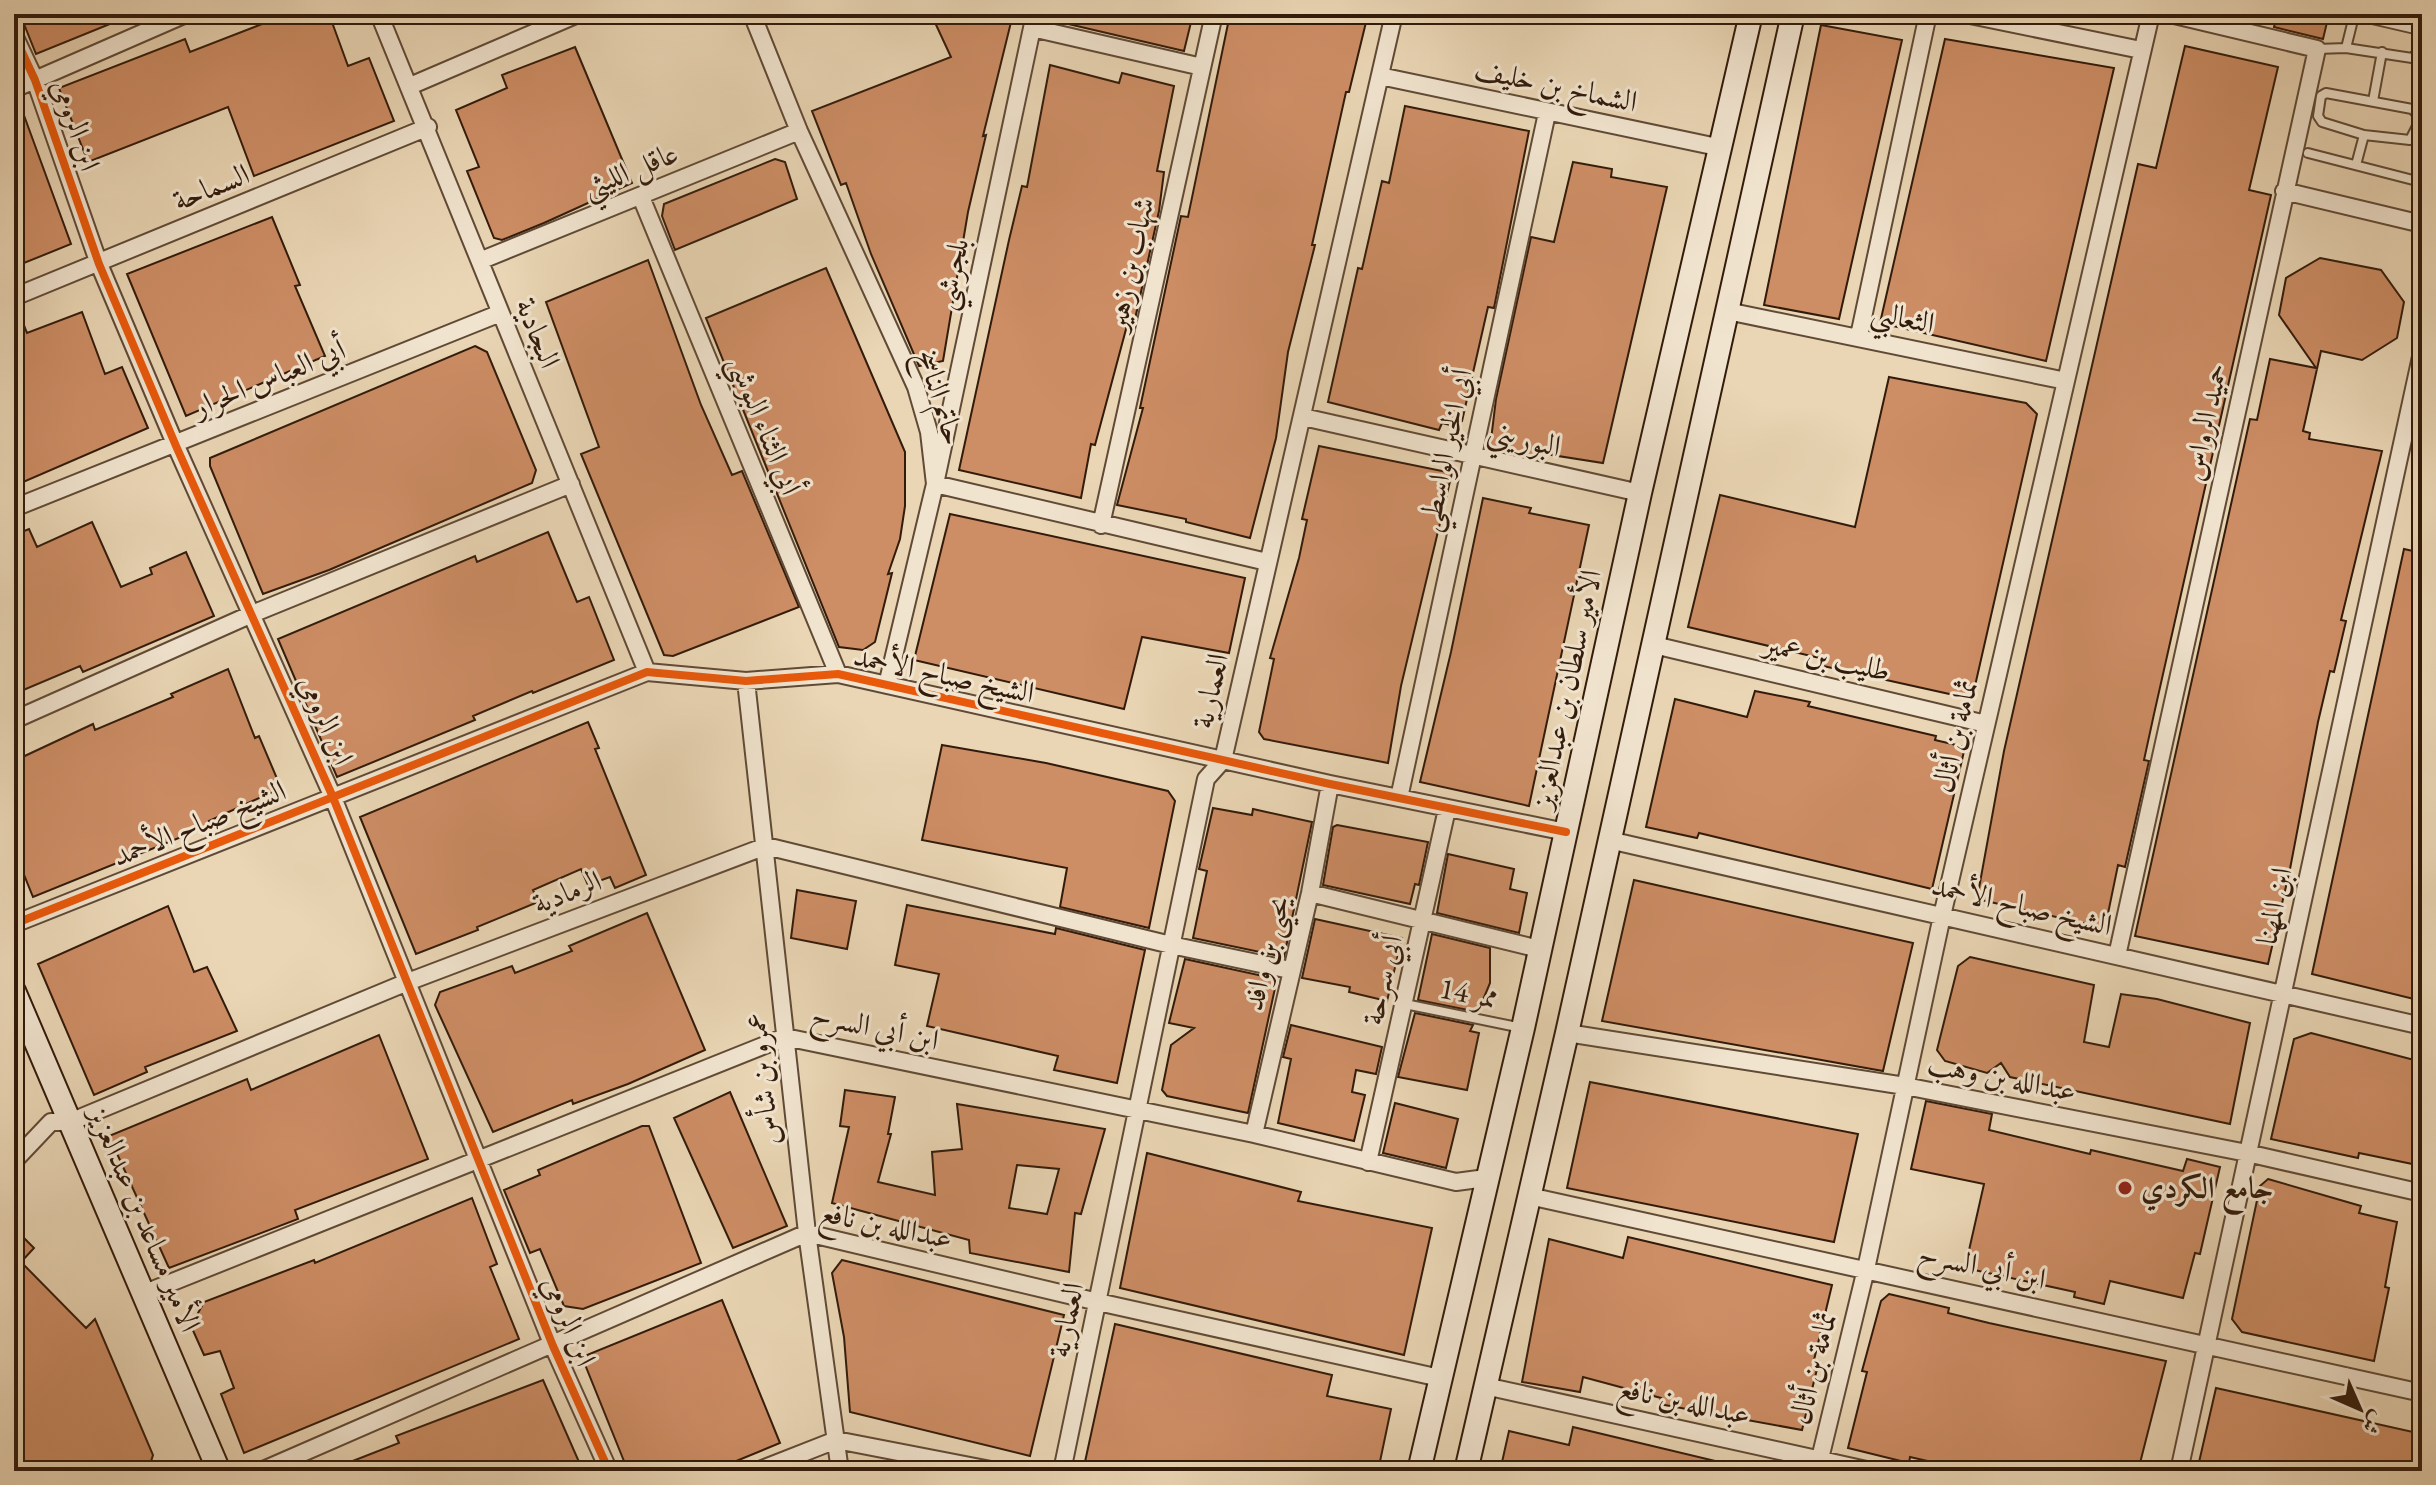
<svg xmlns="http://www.w3.org/2000/svg" width="2436" height="1485" font-family="'EB Garamond',Amiri,serif">
	<style>
		.building { fill: #cd8d65; stroke: #321b0b; stroke-width: 2; fill-rule: evenodd }
		.lines { fill: none; stroke-linecap: round; stroke-linejoin: round }
		.lane-casing { stroke: #604a36; stroke-width: 12 }
		.street-casing { stroke: #604a36; stroke-width: 20 }
		.secondary-casing { stroke: #321b0b; stroke-width: 26 }
		.lane { stroke: #f1e4cf; stroke-width: 8 }
		.street { stroke: #f1e4cf; stroke-width: 16 }
		.secondary { stroke: #f1e4cf; stroke-width: 22 }
		.cycleway-casing { stroke: #f1e4cf; stroke-width: 13 }
		.cycleway { stroke: #e8590c; stroke-width: 8 }
		.poi-dot { fill: #8f2418; stroke: #f1e4cf; stroke-width: 3 }
		.labels { text-anchor: middle; stroke-width: 6; stroke-linejoin: round; paint-order: stroke }
		.street-label { font-size: 30px; fill: #321b0b; stroke: #f1e4cf }
		.poi-label { font-size: 30px; font-weight: bold; fill: #321b0b; stroke: #f1e4cf; text-anchor: start }
	</style>
	<rect width="100%" height="100%" fill="#ead6b5"/>
	<filter id="stains"><feTurbulence type="fractalNoise" baseFrequency=".0025" numOctaves="4"/><feColorMatrix values="0 0 0 0 .2 0 0 0 0 .09 0 0 0 0 .02 0 0 0 .5 -.17"/></filter>
	<radialGradient id="worn" r=".72"><stop offset=".6" stop-color="#630" stop-opacity="0"/><stop offset="1" stop-color="#630" stop-opacity=".3"/></radialGradient>
	<path class="building" d="M20 14H132V15L36 54Z
		M288 14H329L348 66 369 58 394 121 254 176 228 107 88 162 59 88 185 39 190 52Z
		M931 14H1013L983 136 986 135 968 212 943 361 919 366 871 254 846 183 841 185 812 111 951 57Z
		M1052 14H1193L1184 51 1051 20Z
		M1230 14H1368L1349 92H1346L1312 245H1315L1288 352 1276 438 1250 538 1186 522V519L1117 505 1143 408H1140L1181 216 1188 217Z
		M2277 14H2329L2323 39 2274 27Z
		M1821 25 1902 40 1839 319 1764 305Z
		M1945 39 2114 68 2046 361 1880 323Z
		M2185 46 2278 67 2249 190 2271 195 2154 714 2144 760 2149 761 2125 867 2118 865 2105 928 1977 899 2004 751 2138 164 2156 168Z
		M575 47 632 183 544 223 502 240 494 238 467 171 479 167 456 110 507 88 502 75Z
		M1050 65 1119 83 1122 73 1174 86 1157 171 1164 172 1159 211 1135 319 1129 318 1095 445 1091 444 1081 498 959 470 1009 240 1022 186 1027 187Z
		M18 99 71 244 19 265 14 253V100Z
		M1405 106 1529 131 1494 308 1488 307 1462 421 1454 426 1442 423 1439 430 1328 402 1358 268 1362 269 1382 181 1389 183Z
		M775 159 785 162 797 199 675 250 662 216 664 204Z
		M1573 162 1612 169 1611 177 1667 187 1603 463 1545 454 1544 460 1490 448 1496 399 1531 237 1554 242Z
		M272 217 300 285 295 286 325 356 186 416 127 274Z
		M2320 258 2381 270 2404 302 2397 338 2362 360 2321 351 2303 431 2310 433 2309 439 2382 451 2341 620 2346 621 2334 672 2330 671 2318 722 2290 869 2268 964 2135 936 2250 419 2257 420 2270 359 2316 368 2279 315 2286 278Z
		M648 260 701 405 732 475 742 471 799 607 673 656 664 655 581 454 599 447 546 302Z
		M826 268 905 452V506L900 539 888 574 892 573 875 642 863 650 839 647 706 318Z
		M17 307 27 333 82 312 105 374 122 367 148 428 14 486V418L22 414 14 394V308Z
		M475 346 487 352 536 470 532 483 329 570 263 594 210 466V458Z
		M1889 377 2026 403 2037 414 1972 699 1823 666 1824 659 1688 627 1720 495 1855 527Z
		M1319 446 1452 473 1401 686 1388 763 1264 739 1259 732 1274 659 1270 658 1299 558 1307 520 1302 519Z
		M1483 498 1531 508 1529 513 1589 525 1529 806 1420 782 1451 652Z
		M950 514 1245 578 1229 653 1142 637 1124 709 914 660Z
		M92 522 121 587 152 574 150 568 186 552 214 616 83 672 80 666 14 694V535L29 529 37 547Z
		M548 532 577 602 589 597 614 660 533 693 532 691 473 716 475 720 337 777 278 639 475 556 477 562Z
		M2404 549 2422 553V1001L2312 974Z
		M228 669 255 738 259 736 281 788 209 821 211 825 33 897 14 850V761L93 724 95 730 173 697 171 694Z
		M1755 691 1810 702 1808 706 1936 736 1935 740 1965 747 1932 889 1699 833 1697 838 1646 827 1675 699 1747 717Z
		M588 722 599 748 595 749 646 875 615 888 610 877 588 885 581 869 533 890 538 902 477 927 478 930 416 954 360 817Z
		M942 745 1046 763 1168 791 1175 801 1149 928 1060 907 1067 868 922 840Z
		M1213 808 1252 815 1253 809 1312 822 1284 957 1193 938 1207 871 1199 869Z
		M1337 825 1428 842 1419 885 1415 884 1410 904 1323 885 1333 827Z
		M1448 854 1514 869 1510 889 1527 893 1519 933 1437 913Z
		M1634 880 1913 943 1883 1071 1602 1021Z
		M797 890 856 901 847 949 791 938Z
		M907 905 1055 934 1056 928 1145 950 1117 1083 1054 1070 1058 1056 927 1026 939 974 895 965Z
		M168 906 194 972 207 967 237 1031 145 1067 147 1072 94 1095 38 964Z
		M647 913 705 1050 628 1084 573 1104 572 1100 493 1132 435 1005 440 992 512 966 515 973 572 951 569 946Z
		M1315 919 1402 938 1387 1001 1349 992 1350 987 1302 978Z
		M1432 934 1490 948V983L1478 1012 1418 1000Z
		M1970 957 2094 985 2084 1042 2109 1047 2121 994 2157 999 2250 1023 2230 1124 2010 1077 2001 1063 1987 1073 1945 1061 1937 1050 1958 966Z
		M1185 959 1277 979 1248 1113 1167 1096 1162 1090 1171 1045 1194 1028 1169 1023Z
		M1415 1013 1473 1025 1470 1031 1479 1033 1467 1090 1398 1077Z
		M1291 1025 1382 1047 1376 1074 1356 1070 1352 1092 1365 1095 1354 1141 1278 1123 1291 1059 1283 1057Z
		M2311 1033 2422 1062V1166L2359 1153 2358 1158 2271 1139 2294 1039Z
		M379 1035 428 1159 295 1210 298 1219 169 1268 109 1136 247 1079 251 1090Z
		M1590 1082 1858 1134 1834 1242 1567 1188Z
		M845 1090 895 1097 888 1134H891L878 1182 935 1195 932 1152 962 1149 957 1104 1105 1129 1081 1214 1075 1213 1069 1272 970 1253 969 1240 832 1203 849 1127 840 1126ZM1017 1165 1059 1169 1047 1214 1009 1208Z
		M730 1092 787 1226 733 1248 674 1118Z
		M1926 1101 1992 1114 1989 1130 2090 1154 2091 1150 2183 1171 2187 1159 2220 1167 2200 1254 2195 1253 2183 1298 2110 1281 2104 1304 2074 1297 2075 1292 1965 1268 1984 1184 1911 1169Z
		M1395 1103 1458 1119 1446 1168 1383 1153Z
		M642 1126H649L701 1263 583 1309 564 1306 540 1249 530 1253 504 1190 540 1175 538 1170Z
		M1147 1153 1301 1192 1298 1201 1432 1228 1404 1355 1120 1288Z
		M2268 1179 2361 1206 2359 1213 2397 1222 2385 1287 2389 1288 2374 1361 2242 1332 2232 1319 2260 1186Z
		M472 1198 497 1264 490 1267 519 1339 244 1453 221 1394 234 1388 220 1351 204 1355 191 1326 204 1302 314 1260 315 1263Z
		M14 1228 34 1248 21 1262 86 1328 95 1319 153 1455 148 1471H14Z
		M1628 1237 1832 1285 1814 1360 1819 1361 1802 1430 1659 1404 1661 1398 1583 1377 1580 1392 1522 1382 1549 1239 1623 1258Z
		M842 1260 1064 1315 1030 1456 850 1412 844 1337 832 1273Z
		M1889 1294 1949 1308 1948 1313 1989 1323 2166 1361 2138 1471H1971L1910 1457 1909 1463 1848 1448 1867 1372 1862 1371 1881 1301Z
		M722 1300 780 1443 712 1471H628L582 1357Z
		M1115 1324 1332 1375 1327 1396 1391 1409 1378 1471H1083Z
		M543 1380 583 1471H327L399 1443 396 1436Z
		M2216 1388 2422 1434V1471H2308L2282 1466 2281 1471H2197Z
		M1573 1427 1732 1465 1731 1471H1500L1509 1431 1569 1445Z"/>
	<g class="lines">
		<defs>
			<path id="lane" d="M2346 48 2353 20 2359 16 2415 29 2422 35
				M2317 49 2346 48 2412 58 2422 48
				M2373 101 2382 52
				M2308 153 2417 181
				M2356 165 2364 135 2410 140 2421 118 2412 109 2326 93 2321 96 2318 116 2322 122 2364 135
				M1405 1004 1522 1028"/>
			<path id="street" d="M379 14 647 672
				M752 14 799 131 916 387 929 432 935 484 1267 562
				M1965 14 2141 50
				M1032 28 1202 67
				M14 35 35 80 99 264 176 446 332 795 553 1346 609 1471
				M1380 76 1722 148
				M410 86 578 14
				M14 89 186 14
				M2284 191 2422 224
				M641 197 838 674
				M482 260 799 131
				M14 297 428 127
				M1727 311 2066 381
				M1859 336 1928 14
				M1303 417 1640 493
				M14 508 498 314
				M1101 525 1214 14
				M1654 645 1986 724
				M746 681 807 1233 840 1471
				M887 685 935 484 1035 14
				M14 720 252 614 571 484
				M1399 798 1547 113
				M1609 840 2422 1026
				M1310 893 1539 949
				M14 924 647 672 746 681 838 674 1330 784 1566 832
				M2117 956 2317 49 2170 14
				M1567 1033 1905 1086 2247 1153 2422 1193
				M1254 1134 1310 893 1330 784
				M14 1161 51 1122H70L405 983 766 846 1171 945 1290 970
				M1368 1162 1447 809
				M1529 1196 2422 1393
				M145 1293 785 1037 1254 1134 1456 1182 1486 1178
				M1485 1386 1871 1471
				M261 1471 807 1233 1098 1302 1440 1378
				M757 1471 836 1440 996 1471
				M1062 1471 1206 779 1223 760 1394 14
				M1817 1471 1866 1269 1942 916 2151 14
				M2179 1471 2422 352"/>
			<path id="secondary" d="M14 991 219 1471
				M1419 1471 1523 1028 1640 493 1751 14
				M1466 1471 1567 1033 1793 14"/>
		</defs>
		<use href="#lane" class="lane-casing"/>
		<use href="#street" class="street-casing"/>
		<use href="#secondary" class="secondary-casing"/>
		<use href="#lane" class="lane"/>
		<use href="#street" class="street"/>
		<use href="#secondary" class="secondary"/>
		<defs>
			<path id="cycleway" d="M14 35 35 80 99 264 176 446 332 795 553 1346 609 1471
				M14 924 647 672 746 681 838 674 1330 784 1566 832"/>
		</defs>
		<use href="#cycleway" class="cycleway-casing"/>
		<use href="#cycleway" class="cycleway"/>
	</g>
	<circle class="poi-dot" cx="2125" cy="1188" r="8"/>
	<g class="labels">
		<g class="street-label">
			<text transform="translate(1556 85) rotate(12)" y="10">الشماخ بن خليف</text>
			<text transform="translate(76 125) rotate(71)" y="10">ابن الرومي</text>
			<text transform="translate(630 170) rotate(-22)" y="10">عاقل الليثي</text>
			<text transform="translate(211 187) rotate(-22)" y="10">السماحة</text>
			<text transform="translate(1130 264) rotate(-78)" y="10">شهاب بن زهير</text>
			<text transform="translate(951 274) rotate(-78)" y="10">بلجرشي</text>
			<text transform="translate(1903 317) rotate(12)" y="10">الثعالبي</text>
			<text transform="translate(538 333) rotate(68)" y="10">البجادية</text>
			<text transform="translate(269 378) rotate(-22)" y="10">أبي العباس الحرار</text>
			<text transform="translate(941 397) rotate(73)" y="10">حاتم الناسخ</text>
			<text transform="translate(2205 422) rotate(-78)" y="10">حميد الرواس</text>
			<text transform="translate(765 425) rotate(68)" y="10">أبي الثناء البوشي</text>
			<text transform="translate(1524 439) rotate(12)" y="10">البوريني</text>
			<text transform="translate(1445 450) rotate(-78)" y="10">أبي الخير الواسطي</text>
			<text transform="translate(1827 657) rotate(13)" y="10">طليب بن عمير</text>
			<text transform="translate(944 674) rotate(12)" y="10">الشيخ صباح الأحمد</text>
			<text transform="translate(1566 689) rotate(-78)" y="10">الأمير سلطان بن عبدالعزيز</text>
			<text transform="translate(1210 691) rotate(-77)" y="10">العمارية</text>
			<text transform="translate(326 720) rotate(66)" y="10">ابن الرومي</text>
			<text transform="translate(1955 736) rotate(-77)" y="10">ثمامة بن أثال</text>
			<text transform="translate(199 823) rotate(-22)" y="10">الشيخ صباح الأحمد</text>
			<text transform="translate(567 892) rotate(-21)" y="10">الرمادية</text>
			<text transform="translate(2022 905) rotate(13)" y="10">الشيخ صباح الأحمد</text>
			<text transform="translate(2274 906) rotate(-78)" y="10">ابن المهنا</text>
			<text transform="translate(1266 953) rotate(-76)" y="10">يحيى بن وافد</text>
			<text transform="translate(1382 980) rotate(-77)" y="10">أبي سرحة</text>
			<text transform="translate(1469 993) rotate(11)" y="10">ممر 14</text>
			<text transform="translate(875 1027) rotate(12)" y="10">ابن أبي السرح</text>
			<text transform="translate(2002 1077) rotate(11)" y="10">عبدالله بن وهب</text>
			<text transform="translate(762 1079) rotate(-96)" y="10">عمرو بن شأس</text>
			<text transform="translate(145 1219) rotate(67)" y="10">الأمير مساعد بن عبدالعزيز</text>
			<text transform="translate(886 1225) rotate(12)" y="10">عبدالله بن نافع</text>
			<text transform="translate(1982 1266) rotate(12)" y="10">ابن أبي السرح</text>
			<text transform="translate(1066 1320) rotate(-78)" y="10">العمارية</text>
			<text transform="translate(569 1321) rotate(67)" y="10">ابن الرومي</text>
			<text transform="translate(1813 1368) rotate(-76)" y="10">ثمامة بن أثال</text>
			<text transform="translate(1684 1401) rotate(12)" y="10">عبدالله بن نافع</text>
		</g>
		<g class="poi-label">
			<text x="2141" y="1198">جامع الكردي</text>
		</g>
	</g>
	<rect width="2436" height="1485" fill="none" stroke="#ead6b5" stroke-width="48"/>
	<rect x="16" y="16" width="2404" height="1453" fill="none" stroke="#321b0b" stroke-width="4"/>
	<rect x="24" y="24" width="2388" height="1437" fill="none" stroke="#321b0b" stroke-width="2"/>
	<g transform="translate(2360 1409) rotate(135)" stroke="#f1e4cf" stroke-width="6" paint-order="stroke">
	<path d="M0-6L14 30L0 20L-14 30Z" fill="#321b0b"/>
	<text y="-12" font-size="22" font-weight="bold" text-anchor="middle" fill="#321b0b">ش</text>
	</g>
	<rect width="100%" height="100%" filter="url(#stains)"/>
	<rect width="100%" height="100%" fill="url(#worn)"/>
</svg>
